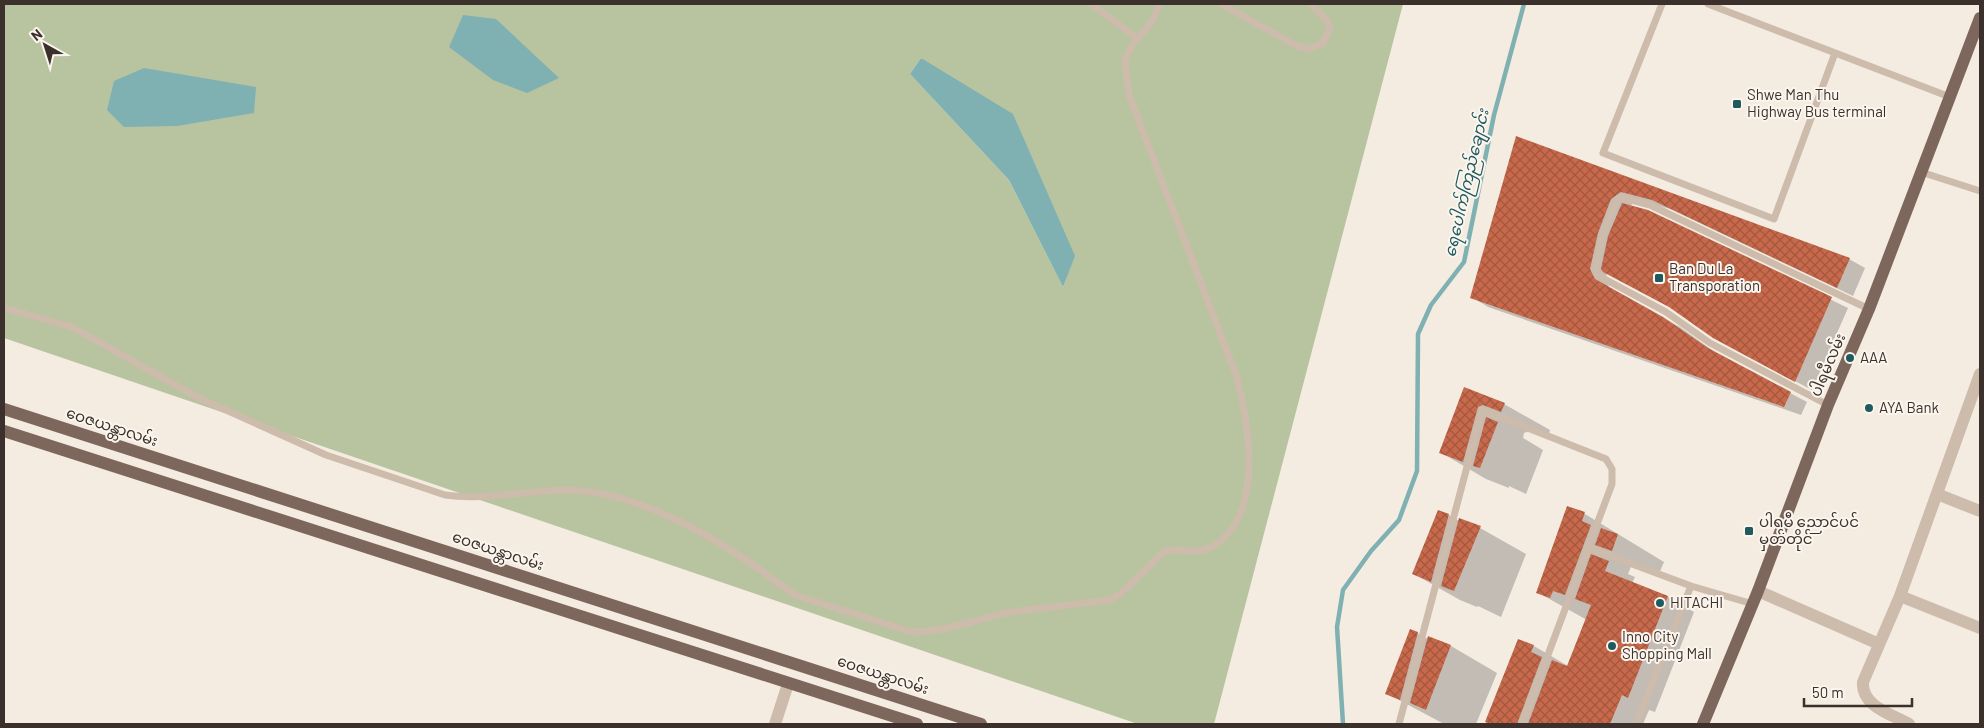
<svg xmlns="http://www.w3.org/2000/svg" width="1984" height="728" font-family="Barlow,'Noto Sans Myanmar',sans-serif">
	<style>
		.grass { fill: #b8c4a0; fill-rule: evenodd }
		.water { fill: #7fb0b2 }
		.shadow { fill: #0003 }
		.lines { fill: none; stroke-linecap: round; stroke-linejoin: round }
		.stream { stroke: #7fb0b2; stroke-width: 4.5 }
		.building { fill: url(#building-cross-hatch) }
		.lane { stroke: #cdbbac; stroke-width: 7 }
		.street { stroke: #cdbbac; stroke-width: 12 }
		.primary { stroke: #7d675c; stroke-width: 12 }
		.poi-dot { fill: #1f5a5e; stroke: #fbf5ee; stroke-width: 2 }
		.labels { text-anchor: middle; stroke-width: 4; stroke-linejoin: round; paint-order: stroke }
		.poi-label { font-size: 15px; fill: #3b302b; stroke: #fbf5ee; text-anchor: start }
		.street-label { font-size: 15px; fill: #3b302b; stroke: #fbf5ee }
		.water-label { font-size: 16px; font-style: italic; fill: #1f5a5e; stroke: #fbf5ee }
	</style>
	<defs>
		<pattern id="building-cross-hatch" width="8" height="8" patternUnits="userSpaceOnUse" patternTransform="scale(1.25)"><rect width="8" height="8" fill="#c8694b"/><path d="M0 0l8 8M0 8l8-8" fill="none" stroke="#a4573f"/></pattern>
	</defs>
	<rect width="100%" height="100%" fill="#f4ebe1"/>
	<path class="grass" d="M4 4H1403L1214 724H1138L4 338ZM921 58 1074 256 1063 287 1009 180 910 74Z"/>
	<path class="water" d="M463 15 496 19 559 78 527 93 493 80 449 47Z
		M921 58 1013 114 1075 256 1063 287 1009 180 910 74Z
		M144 68 256 87 254 113 177 126 124 127 107 110 114 81Z"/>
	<path class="shadow" d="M1517 138 1849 259 1865 268 1853 296 1670 209 1638 200 1630 206 1648 211 1848 308 1812 390 1730 347 1671 307 1607 271 1606 279 1610 289 1680 327 1719 355 1807 402 1801 415 1488 307 1472 297Z
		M1464 389 1504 404 1550 430 1548 437 1530 431 1524 433 1523 438 1543 450 1526 494 1509 486V488L1486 479 1440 452Z
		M1568 508 1585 514 1664 562 1658 576 1632 564 1628 574 1635 577 1632 583 1668 597 1694 612 1655 712 1649 710 1643 724H1492L1487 721 1518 640 1534 646 1568 666 1587 620 1537 592Z
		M1449 515 1459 521 1480 528 1526 554 1501 617 1478 606 1477 607 1460 600 1414 574Z
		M1417 633 1428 639 1429 637 1451 646 1497 673 1476 724H1444L1386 693Z"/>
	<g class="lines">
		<path class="stream" d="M1343 724 1337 627 1343 590 1371 551 1399 520 1417 471 1418 334 1431 305 1464 262 1494 115 1524 4"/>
	</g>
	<path class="building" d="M1516 136 1850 258 1837 288 1652 200 1621 192 1611 199 1598 233 1590 269 1595 279 1663 317 1708 348 1791 392 1784 407 1470 298Z
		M1622 203 1648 210 1832 297 1795 382 1713 338 1669 307 1603 272 1601 269 1608 236Z
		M1464 387 1505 403 1501 412 1483 405 1478 407 1463 462 1439 453Z
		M1486 417 1498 422 1480 468 1473 466Z
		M1567 506 1585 512 1582 521 1591 525 1565 595 1553 591 1550 598 1536 593Z
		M1438 510 1449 514 1431 582 1412 574Z
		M1459 518 1481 526 1454 591 1441 586Z
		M1601 528 1618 534 1612 551 1595 545Z
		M1591 554 1609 561 1605 571 1668 596 1628 698 1622 695 1610 724H1528L1552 660 1567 666 1591 605 1575 599Z
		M1410 629 1418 632 1400 700 1385 694Z
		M1428 636 1451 645 1426 710 1410 703Z
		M1518 639 1534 645 1531 652 1542 657 1517 724H1491L1485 722Z"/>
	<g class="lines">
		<path class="lane" d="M1091 4 1138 39
			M1221 4 1297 46 1309 49 1323 43 1330 28 1327 21 1311 4
			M1662 4 1603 153 1774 219 1835 53
			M1708 4 1950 97
			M1921 172 1980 191
			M4 308 72 327 197 397 326 455 445 495C491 502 544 485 593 492 651 502 704 532 752 564 768 574 781 588 798 596L908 631 918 632 943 629 1009 612 1110 600 1120 594 1164 552C1179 547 1195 555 1209 548 1266 521 1249 423 1236 375L1129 95 1125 60 1132 45 1152 22 1159 4
			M1828 405 1710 343 1666 312 1599 276 1595 270 1603 234 1616 201 1620 197 1650 205 1869 309
			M1589 548 1691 586
			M1399 724 1482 410 1606 459 1612 469V484L1522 724
			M1636 724 1691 586 1753 604"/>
		<path class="street" d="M1937 494 1980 511
			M1758 591 1879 644
			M1900 596 1980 628
			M775 724 788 684
			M1909 724C1891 714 1861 706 1863 682L1900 596 1980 374"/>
		<path class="primary" d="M4 409 981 724
			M4 431 917 724
			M1703 724 1758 591 1828 405 1869 309 1980 18"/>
	</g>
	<g class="poi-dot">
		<rect x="1732" y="99" width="10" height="10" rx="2.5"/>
		<rect x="1654" y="273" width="10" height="10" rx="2.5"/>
		<circle cx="1850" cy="358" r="5"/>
		<circle cx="1869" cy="408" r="5"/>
		<rect x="1744" y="526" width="10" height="10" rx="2.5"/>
		<circle cx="1660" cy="603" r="5"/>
		<circle cx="1612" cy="646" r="5"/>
	</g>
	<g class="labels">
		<g class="poi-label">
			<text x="1747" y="100">Shwe Man Thu<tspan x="1747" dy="17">Highway Bus terminal</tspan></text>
			<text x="1669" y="274">Ban Du La<tspan x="1669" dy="17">Transporation</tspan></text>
			<text x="1860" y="363">AAA</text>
			<text x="1879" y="413">AYA Bank</text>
			<text x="1759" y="527">ပါရမီ ညောင်ပင်<tspan x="1759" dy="17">မှတ်တိုင်</tspan></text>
			<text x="1670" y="608">HITACHI</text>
			<text x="1622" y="642">Inno City<tspan x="1622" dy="17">Shopping Mall</tspan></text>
		</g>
		<g class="street-label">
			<text transform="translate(1828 365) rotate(-67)" y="5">ပါရမီလမ်း</text>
			<text transform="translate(112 427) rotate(18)" y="5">ဝေဇယန္တာလမ်း</text>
			<text transform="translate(498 551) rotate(18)" y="5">ဝေဇယန္တာလမ်း</text>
			<text transform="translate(883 675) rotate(18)" y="5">ဝေဇယန္တာလမ်း</text>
		</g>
		<g class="water-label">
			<text transform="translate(1466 183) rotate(-77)" y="6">ရေပေါက်ကြည်ချောင်း</text>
		</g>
	</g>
	<rect width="1984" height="728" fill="none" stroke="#3b302b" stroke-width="10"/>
	<g transform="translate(45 45) rotate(321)" stroke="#fbf5ee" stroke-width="4" paint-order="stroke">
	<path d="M0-4L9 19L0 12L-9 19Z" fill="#3b302b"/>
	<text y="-8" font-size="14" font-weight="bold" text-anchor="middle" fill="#3b302b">N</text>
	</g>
	<path d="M1804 698v8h108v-8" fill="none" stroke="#3b302b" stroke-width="2.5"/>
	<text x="1812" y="698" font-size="15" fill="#3b302b" stroke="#fbf5ee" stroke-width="4" paint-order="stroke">50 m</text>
</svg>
